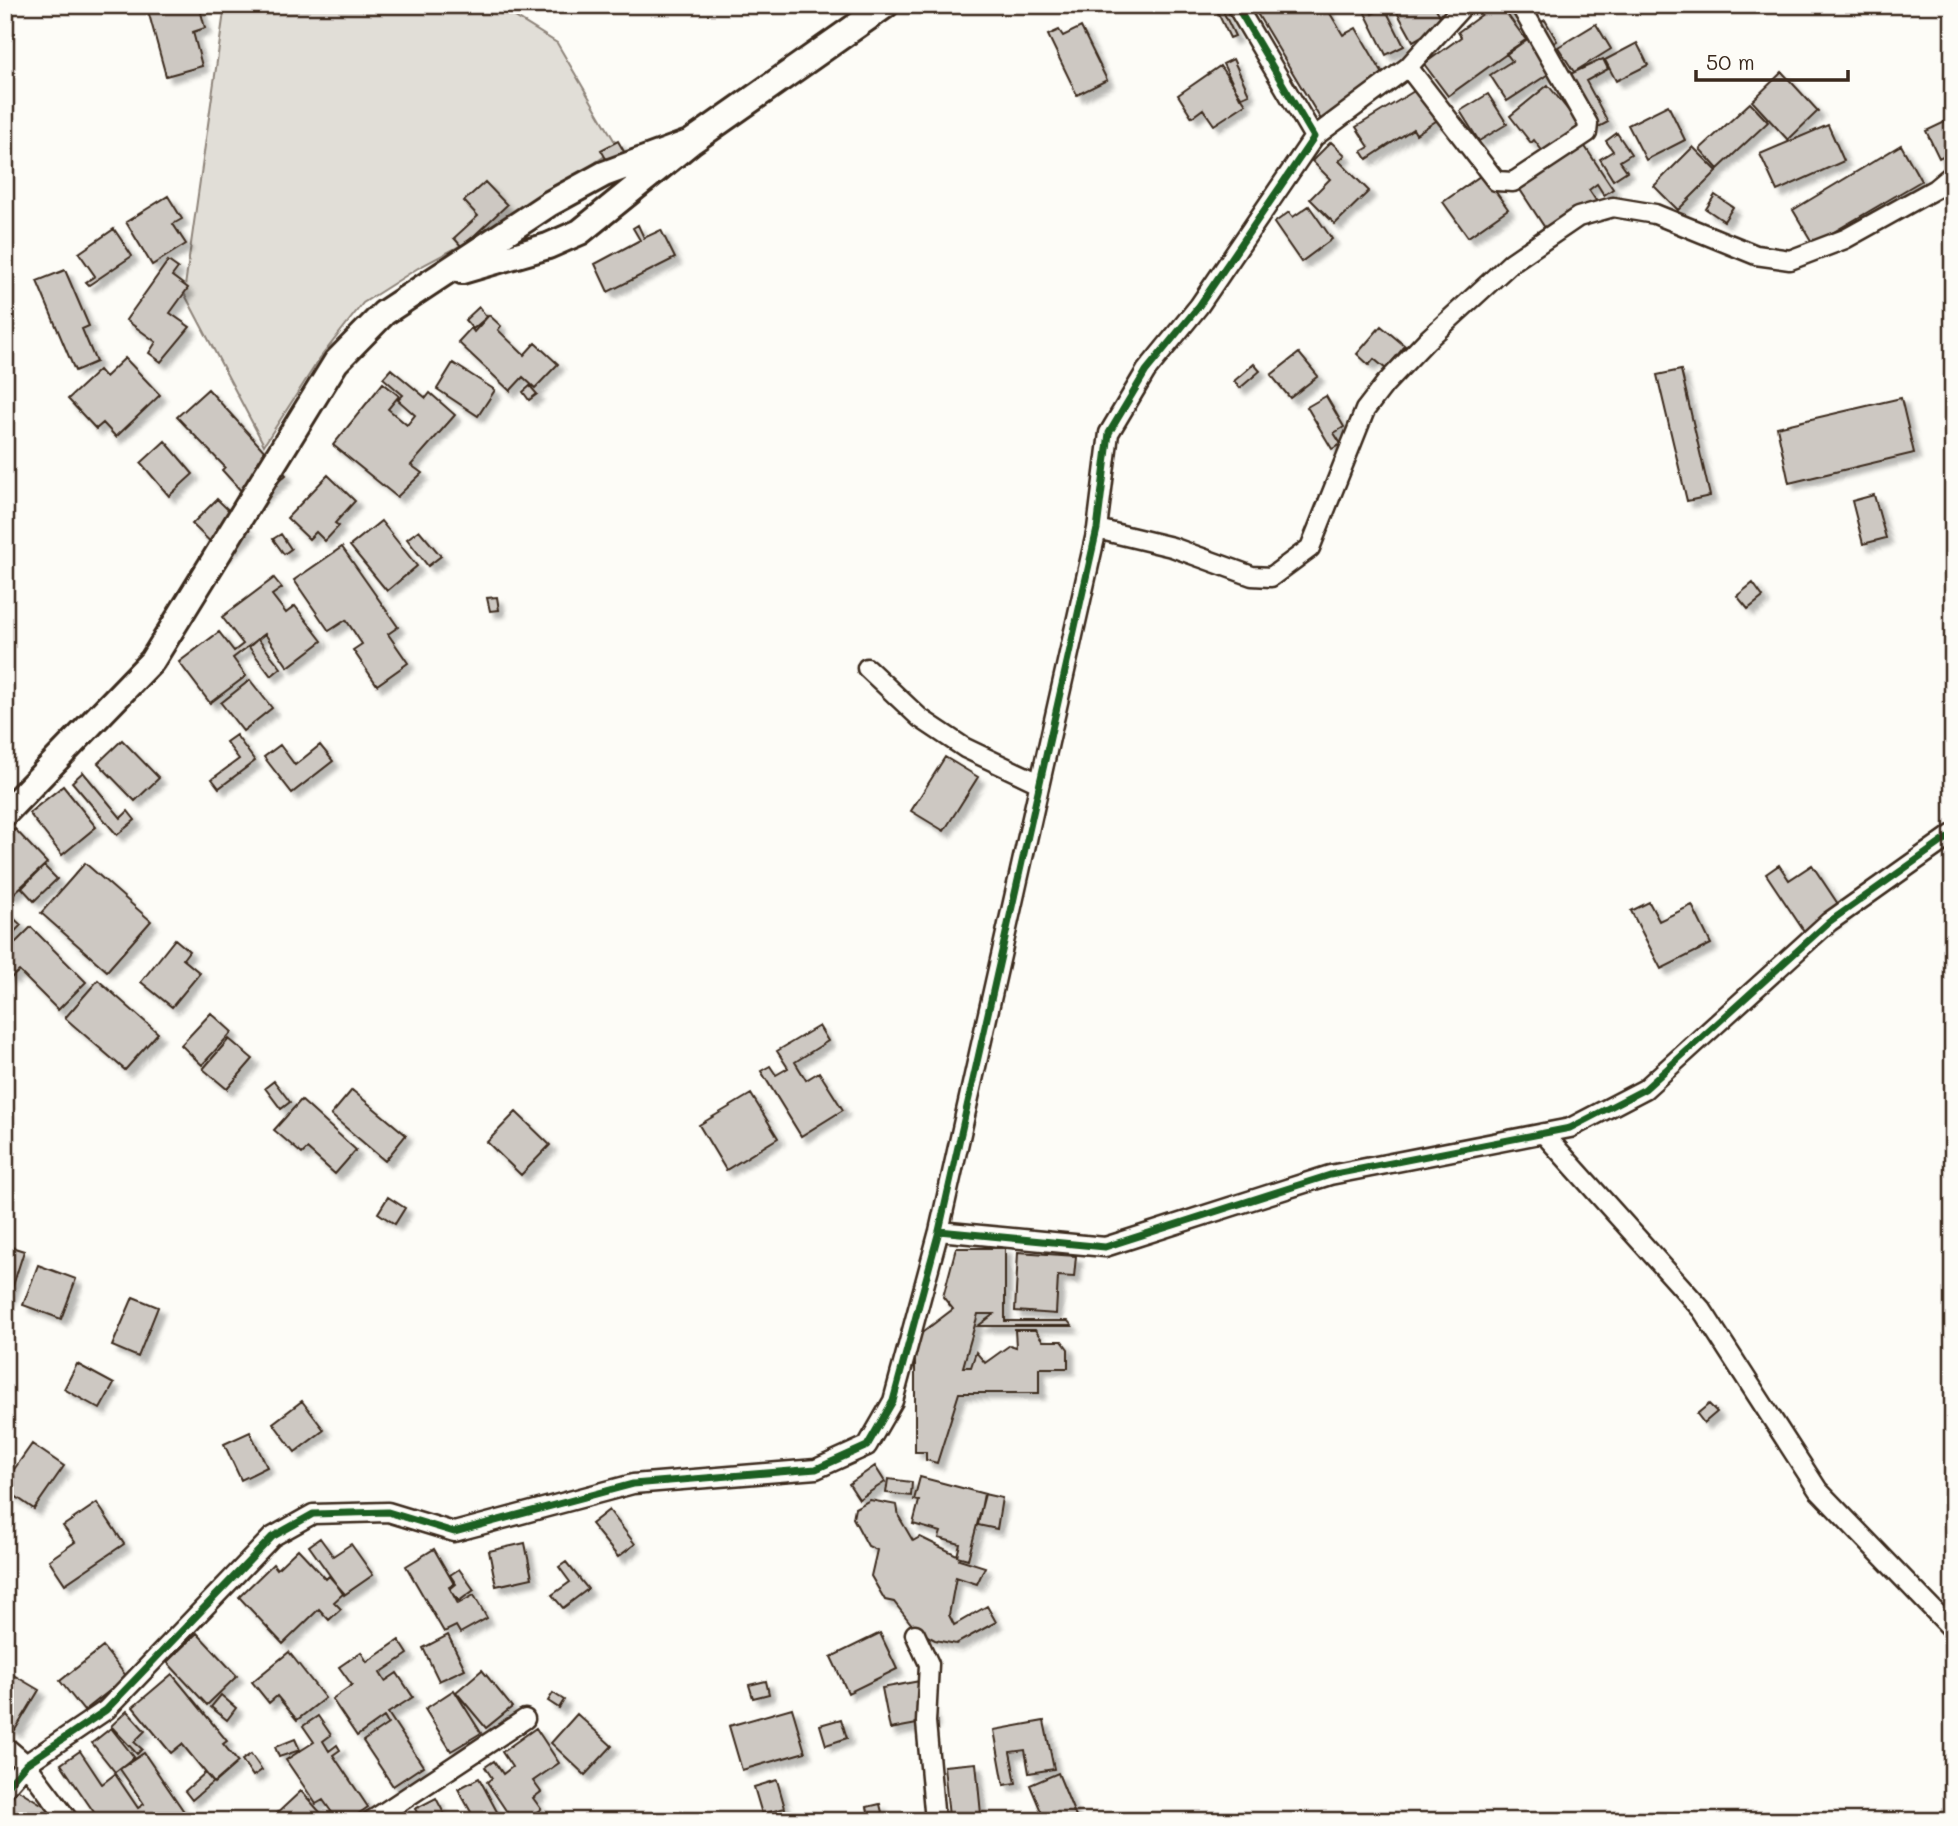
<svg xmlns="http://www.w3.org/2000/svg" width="1958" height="1826" font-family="Mali,sans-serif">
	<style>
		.green { fill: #e1ded7; stroke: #8e847a; stroke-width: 2 }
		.building { fill: #cdc8c2; stroke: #3b2a1e; stroke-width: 2; filter: url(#shadow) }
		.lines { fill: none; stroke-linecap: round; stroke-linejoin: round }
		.street-casing { stroke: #3b2a1e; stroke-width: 23 }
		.secondary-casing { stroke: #3b2a1e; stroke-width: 30 }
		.street { stroke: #fdfcf7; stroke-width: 18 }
		.secondary { stroke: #fdfcf7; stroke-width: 24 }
		.cycleway-casing { stroke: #fdfcf7; stroke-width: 11 }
		.cycleway { stroke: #1b5e20; stroke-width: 7 }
	</style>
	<defs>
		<filter id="shadow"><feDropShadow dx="6" dy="6" stdDeviation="2" flood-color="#0004"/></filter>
	</defs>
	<rect width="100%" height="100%" fill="#fdfcf7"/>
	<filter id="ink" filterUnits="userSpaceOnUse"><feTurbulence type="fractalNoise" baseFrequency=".0143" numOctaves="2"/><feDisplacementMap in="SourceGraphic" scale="14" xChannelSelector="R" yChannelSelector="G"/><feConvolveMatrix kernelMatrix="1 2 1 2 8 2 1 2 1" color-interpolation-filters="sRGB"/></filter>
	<g filter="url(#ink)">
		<path class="green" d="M225 5H496L557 43 618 147 522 213 418 268 363 303 320 358 264 445 184 293Z"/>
		<path class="building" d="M154 5H199L205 28 193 32 202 66 166 76 147 7Z
			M1214 5H1220L1235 36 1230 38Z
			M1252 5H1325L1343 35 1356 28 1387 81 1323 123Z
			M1393 5H1434L1444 23 1413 41Z
			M1515 5 1516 8 1507 14 1526 40 1448 96 1424 64 1461 37 1458 32 1495 5Z
			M1368 6 1372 14 1385 8 1404 46 1386 55 1363 9Z
			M1545 20 1557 41 1546 48 1534 26Z
			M1596 24 1611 49 1574 72 1558 47Z
			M1081 27 1107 80 1077 95 1048 35 1059 30 1063 36Z
			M1532 31 1556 69 1507 101 1490 75 1512 61 1506 53 1527 39 1525 36Z
			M1637 43 1648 65 1616 81 1605 60Z
			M1233 59 1249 94 1240 98 1223 64Z
			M1603 59 1608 69 1586 81 1608 122 1595 129 1566 76Z
			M1220 66 1246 104 1214 125 1203 109 1192 117 1178 95Z
			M1782 72 1818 111 1788 140 1752 101Z
			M1548 85 1583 129 1547 157 1534 140 1531 143 1510 116Z
			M1419 88 1439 119 1416 134 1413 129 1367 159 1362 151 1369 147 1356 127Z
			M1488 94 1507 124 1479 141 1460 111Z
			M1750 103 1768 122 1718 169 1700 149Z
			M1668 105 1685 140 1646 160 1628 125Z
			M1949 120 1953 127V151L1939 158 1926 131Z
			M1828 125 1844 161 1777 191 1760 154Z
			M1617 133 1631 154 1620 161 1627 171 1613 180 1600 159 1613 151 1606 141Z
			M618 141 626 155 609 164 601 150Z
			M1331 142 1345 155 1339 161 1369 191 1335 224 1310 199 1330 179 1312 161Z
			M1582 142 1613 189 1604 195 1597 184 1589 190 1597 202 1549 234 1517 185Z
			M1901 145 1921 181 1813 244 1793 210Z
			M1693 147 1717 171 1678 210 1654 186Z
			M1483 174 1508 209 1468 237 1443 202Z
			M485 182 507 205 462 247 454 238 478 216 464 201Z
			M1715 195 1733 207 1724 221 1706 209Z
			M168 196 182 219 173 224 186 244 152 265 126 222Z
			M1309 206 1332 239 1301 262 1274 223 1289 212 1293 217Z
			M638 225 644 238 661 230 675 258 608 292 595 264 640 240 633 228Z
			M114 229 132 256 89 285 86 282 95 276 79 253Z
			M168 261 178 268 172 276 188 288 170 313 190 327 161 362 149 353 156 342 126 320Z
			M65 270 89 326 82 329 96 362 75 371 37 281Z
			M479 307 487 317 473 329 465 320Z
			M489 315 501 326 498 330 524 355 535 343 558 364 535 388 523 377 510 391 458 342 471 328 474 332Z
			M1381 326 1405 346 1386 369 1374 359 1369 365 1357 354Z
			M1299 353 1318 376 1290 398 1271 375Z
			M125 358 160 395 116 437 103 423 96 429 68 399 99 370 105 377Z
			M453 363 495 390 478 416 437 389Z
			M1254 364 1260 371 1240 388 1234 381Z
			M391 369 426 398 430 393 455 415 411 465 422 473 397 497 333 445 383 383 399 396 388 409 407 425 415 415 398 400 403 395 383 378Z
			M1681 370 1710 496 1687 501 1657 375Z
			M530 386 537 394 529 400 523 392Z
			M208 389 286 475 253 504 222 470 225 467 177 417Z
			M1326 396 1344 427 1334 433 1341 444 1332 449 1307 407Z
			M1901 398 1914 453 1789 483 1777 427Z
			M165 441 193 474 169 496 141 463Z
			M328 475 355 501 335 523 339 526 325 541 316 532 309 539 287 518Z
			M1874 495 1886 538 1863 544 1852 501Z
			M217 499 249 530 224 555 192 524Z
			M381 521 417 566 387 591 350 546Z
			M419 530 441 556 428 566 407 539Z
			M281 534 291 549 284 554 273 539Z
			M342 547 398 627 388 634 408 663 377 685 353 650 362 644 346 620 329 631 294 580Z
			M274 578 282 588 272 595 286 613 295 606 322 641 288 667 265 634 233 658 246 676 210 703 179 662 219 632 234 651 243 644 222 617Z
			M1753 583 1763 597 1748 609 1737 596Z
			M497 597 499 610 490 611 487 598Z
			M258 639 281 668 271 676 249 647Z
			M250 680 272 708 243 731 221 703Z
			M236 735 255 761 219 788 212 779 239 759 226 742Z
			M122 740 159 778 135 801 98 763Z
			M280 745 295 765 320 745 333 761 292 793 264 757Z
			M945 757 978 777 944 831 911 811Z
			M83 772 121 818 128 811 135 820 117 835 72 782Z
			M63 786 96 827 62 855 29 813Z
			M15 829 47 863 12 895 5 888V838Z
			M85 863 151 921 107 971 41 913Z
			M1779 865 1789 880 1812 865 1844 913 1808 937 1766 874Z
			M44 866 57 879 34 901 22 888Z
			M1649 902 1659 921 1692 905 1711 944 1661 969 1631 911Z
			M5 910 21 925 5 942Z
			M31 927 86 982 58 1010 19 971 11 978 5 972V953Z
			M175 939 189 951 183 959 200 973 172 1007 141 982Z
			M98 980 158 1033 125 1070 65 1018Z
			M211 1013 232 1032 202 1065 181 1045Z
			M819 1026 828 1041 795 1062 806 1080 819 1072 843 1110 801 1136 761 1071 770 1066 776 1075 788 1068 777 1051Z
			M229 1039 253 1059 227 1089 203 1069Z
			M274 1081 290 1102 281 1109 265 1088Z
			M352 1090 406 1135 385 1161 331 1115Z
			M751 1094 778 1138 726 1170 699 1125Z
			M301 1100 356 1150 335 1174 307 1149 302 1154 274 1130Z
			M516 1112 550 1145 521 1175 487 1142Z
			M388 1197 405 1208 395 1224 378 1213Z
			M5 1245 24 1251 9 1298 5 1297Z
			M956 1248H1005V1321H1068L1072 1326H978L994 1314H978L963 1367H971L976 1352 985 1363 1010 1345 1016 1347 1015 1330H1035L1043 1341H1062L1068 1349V1368H1039V1393H959L937 1463 926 1460V1452H915V1338L953 1309 943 1297Z
			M1018 1252 1076 1256 1074 1277 1058 1276 1056 1314 1015 1311Z
			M38 1265 76 1279 61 1319 23 1305Z
			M133 1297 158 1307 138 1357 112 1346Z
			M77 1364 114 1384 100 1409 64 1389Z
			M302 1401 324 1430 295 1452 273 1423Z
			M1709 1404 1717 1412 1704 1423 1697 1414Z
			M250 1432 267 1467 241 1480 224 1444Z
			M32 1444 64 1466 34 1509 5 1489V1482Z
			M875 1466 885 1482 859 1499 849 1484Z
			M920 1477 985 1494 968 1559 957 1556 960 1544 939 1538 941 1532 913 1524 919 1501 914 1500Z
			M888 1479 912 1482 911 1496 886 1493Z
			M984 1494 1002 1498 997 1529 978 1525Z
			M870 1500 897 1505 899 1517 913 1541 920 1537 957 1555 959 1559 985 1567 977 1584 956 1577 949 1615 954 1625 987 1606 996 1622 956 1644 935 1640 916 1630 894 1602 885 1600 871 1576 877 1550 868 1546 853 1518 855 1508Z
			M97 1503 124 1544 65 1584 49 1560 75 1542 63 1526Z
			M609 1510 635 1544 618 1557 591 1524Z
			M320 1538 333 1556 351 1544 373 1575 344 1595 309 1546Z
			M525 1543 532 1578 496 1586 489 1551Z
			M298 1549 326 1579 329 1576 344 1593 334 1602 341 1609 329 1620 319 1609 283 1644 239 1597 273 1564 277 1569Z
			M434 1549 454 1584 449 1587 458 1604 474 1595 487 1618 460 1633 456 1626 444 1632 406 1566Z
			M566 1562 588 1589 563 1608 552 1595 570 1582 559 1567Z
			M459 1569 474 1590 459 1601 450 1589 456 1584 450 1575Z
			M197 1633 237 1676 207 1705 167 1662Z
			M880 1633 897 1669 848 1693 831 1657Z
			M448 1635 465 1669 439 1681 423 1648Z
			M399 1640 408 1654 380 1673 385 1681 397 1673 413 1697 388 1713 423 1766 393 1786 363 1741 388 1724 384 1717 357 1736 332 1699 352 1685 339 1667 361 1652 367 1662Z
			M103 1647 127 1677 84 1711 60 1681Z
			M289 1652 325 1698 297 1720 277 1696 269 1703 252 1682Z
			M5 1670 39 1690 15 1730 5 1725Z
			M482 1670 512 1707 486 1728 456 1692Z
			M172 1674 227 1741 223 1744 238 1762 214 1783 182 1744 171 1753 133 1707Z
			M925 1680 933 1721 890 1729 882 1688Z
			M766 1681 769 1694 753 1698 749 1685Z
			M454 1690 481 1733 451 1751 425 1709Z
			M553 1693 564 1700 559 1708 548 1701Z
			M221 1695 236 1708 227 1720 211 1707Z
			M792 1708 805 1752 742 1770 729 1726Z
			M127 1711 145 1731 134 1742 142 1749 137 1754 111 1726Z
			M577 1714 612 1746 585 1775 551 1743Z
			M318 1716 331 1735 323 1741 329 1751 337 1745 340 1750 333 1755 368 1807 348 1821H338L323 1800 316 1804 286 1760 314 1742 303 1726Z
			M841 1719 847 1738 826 1745 820 1725Z
			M1044 1721 1054 1769 1029 1773 1025 1750 1010 1752 1016 1783 1004 1785 994 1730Z
			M111 1728 134 1757 115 1772 92 1743Z
			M536 1728 559 1763 533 1781 541 1792 533 1798 541 1809 529 1817 532 1821H513L487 1782 492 1778 485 1767 494 1761 503 1774 512 1767 502 1752Z
			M295 1739 300 1750 279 1757 275 1747Z
			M80 1751 102 1784 115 1774 138 1808 144 1804 120 1769 144 1753 185 1813 174 1821H100L61 1764Z
			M251 1754 262 1770 253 1776 242 1760Z
			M976 1763 981 1814 949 1817 944 1766Z
			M205 1773 213 1782 192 1800 185 1791Z
			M1058 1773 1076 1817 1066 1821H1045L1030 1785Z
			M479 1778 502 1821H476L458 1789Z
			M777 1780 785 1808 762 1814 754 1787Z
			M17 1789 56 1813 51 1821H5V1808Z
			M301 1791 328 1821H276L273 1817Z
			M436 1798 448 1821H406L418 1814 415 1809Z
			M880 1804 884 1821H870L867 1807Z
			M644 1814 654 1821H639Z
			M833 1814 836 1821H817Z"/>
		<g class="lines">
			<defs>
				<path id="street" d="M1408 67 1496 181 1513 182 1587 133 1588 124 1520 5
					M1314 137 1408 67 1464 5
					M1097 529 1172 547 1252 576 1271 577 1310 548 1365 410 1385 384 1426 341 1512 262 1578 217 1613 207 1655 214 1756 255 1790 260 1845 239 1935 189 1953 174
					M867 668 920 718 965 748 1039 783
					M1543 1133 1702 1310 1818 1490 1953 1630
					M939 1231 1105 1247 1330 1175 1570 1128 1645 1089 1829 922 1953 834
					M915 1634 929 1664 926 1722 935 1821
					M5 1746 26 1764 69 1821
					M5 1788 26 1764 106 1710 272 1537 313 1514 388 1512 454 1532 633 1484 816 1469 867 1446 893 1401 939 1231 1097 529 1109 433 1146 371 1199 306 1314 137 1236 5
					M371 1821 525 1719"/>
				<path id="secondary" d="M462 271 548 246 580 232 691 142 886 5
					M5 813 152 661 336 362 384 313 549 204 604 174 691 142"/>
			</defs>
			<use href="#street" class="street-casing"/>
			<use href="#secondary" class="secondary-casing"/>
			<use href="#street" class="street"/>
			<use href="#secondary" class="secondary"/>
			<defs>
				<path id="cycleway" d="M939 1231 1105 1247 1330 1175 1570 1128 1645 1089 1829 922 1953 834
					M5 1788 26 1764 106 1710 272 1537 313 1514 388 1512 454 1532 633 1484 816 1469 867 1446 893 1401 939 1231 1097 529 1109 433 1146 371 1199 306 1314 137 1236 5"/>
			</defs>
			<use href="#cycleway" class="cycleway-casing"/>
			<use href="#cycleway" class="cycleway"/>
		</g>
	</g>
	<rect width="1958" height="1826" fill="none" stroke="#fdfcf7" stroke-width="28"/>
	<rect x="14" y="14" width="1930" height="1798" fill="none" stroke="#3b2a1e" stroke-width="2.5" filter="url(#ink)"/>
	<path d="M1696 70v10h152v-10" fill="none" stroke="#3b2a1e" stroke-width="3.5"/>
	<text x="1706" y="70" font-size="21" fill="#3b2a1e" stroke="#fdfcf7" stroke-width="5" paint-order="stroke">50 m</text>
</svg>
